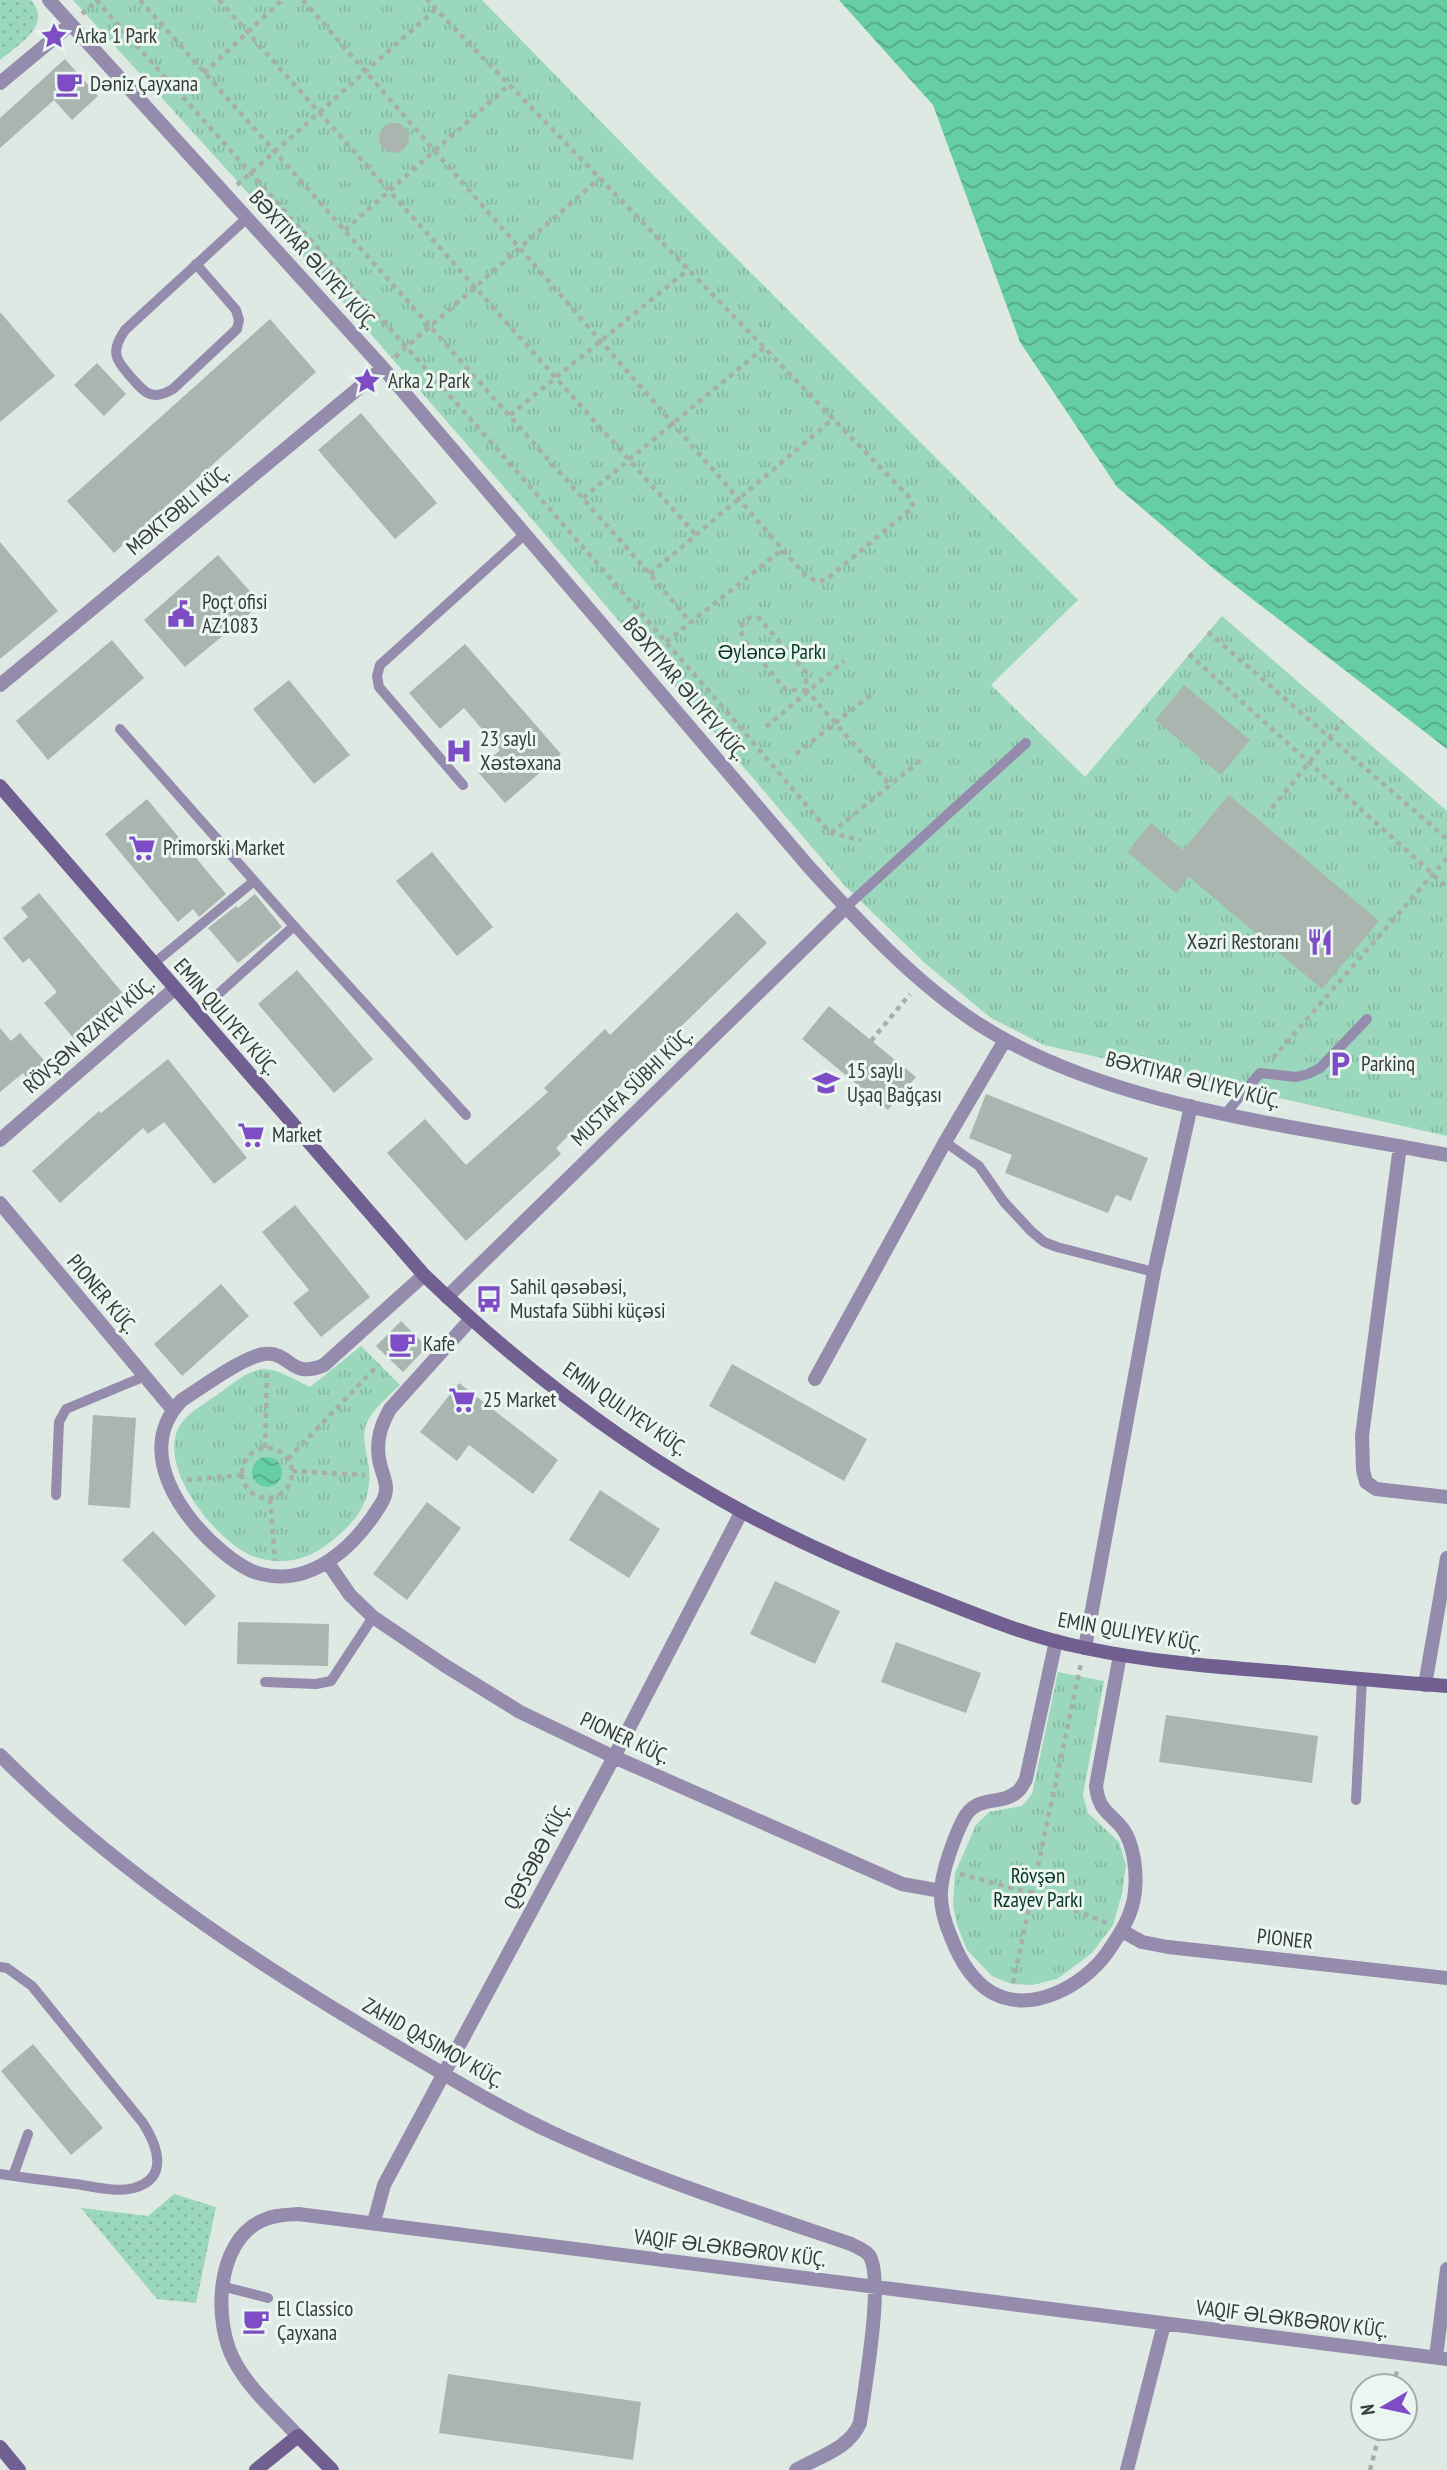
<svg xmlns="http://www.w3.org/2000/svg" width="1447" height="2470" font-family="'PT Sans Narrow',sans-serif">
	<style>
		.grass { fill: url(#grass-dots) }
		.park { fill: url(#park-tufts) }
		.water { fill: url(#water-waves) }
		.building { fill: #aab5b0 }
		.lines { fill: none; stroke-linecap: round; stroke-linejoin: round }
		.path { stroke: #a6afaa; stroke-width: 4.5; stroke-dasharray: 5 5; stroke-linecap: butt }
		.lane { stroke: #958bad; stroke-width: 10 }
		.street { stroke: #958bad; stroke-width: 14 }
		.secondary { stroke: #705f90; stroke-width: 14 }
		.labels { text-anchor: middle; stroke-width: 6; stroke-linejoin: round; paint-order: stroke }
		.poi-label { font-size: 21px; fill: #373c3a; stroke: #ebf6f1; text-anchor: start }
		.street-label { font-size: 21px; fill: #373c3a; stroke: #ebf6f1 }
		.park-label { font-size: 21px; fill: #063626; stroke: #ebf6f1 }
	</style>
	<defs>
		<pattern id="grass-dots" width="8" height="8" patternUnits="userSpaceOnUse" patternTransform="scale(1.75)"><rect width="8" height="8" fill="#9bd7bc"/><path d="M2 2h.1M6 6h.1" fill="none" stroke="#86b9a2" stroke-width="1.8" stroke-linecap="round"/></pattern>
		<pattern id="park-tufts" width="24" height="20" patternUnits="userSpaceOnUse" patternTransform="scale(1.75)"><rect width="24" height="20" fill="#9bd7bc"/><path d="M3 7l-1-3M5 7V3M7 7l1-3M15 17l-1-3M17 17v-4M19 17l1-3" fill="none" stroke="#86b9a2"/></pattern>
		<pattern id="water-waves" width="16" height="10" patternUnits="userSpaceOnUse" patternTransform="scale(1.75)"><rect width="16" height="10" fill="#66cea5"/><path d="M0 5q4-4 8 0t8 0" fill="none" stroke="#55a887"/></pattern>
	</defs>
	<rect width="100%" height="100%" fill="#dee9e3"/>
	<path class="grass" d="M0 0H31C53 25 18 45 0 60Z
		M174 2194 216 2207 196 2303 157 2299 81 2208 148 2216Z"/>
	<path class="park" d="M73 0H482L654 176 1078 600 991 685 1085 777 1222 616 1447 811V1136L1044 1045 991 1018 926 964 845 886 536 524 248 193Z
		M361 1346 400 1385C388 1397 372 1409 366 1425 362 1437 366 1450 368 1462 375 1501 355 1524 325 1546 303 1562 276 1566 250 1555 214 1539 151 1460 183 1421 192 1410 209 1401 221 1392 262 1361 265 1364 310 1387Z
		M1058 1672 1104 1681 1083 1795 1088 1813 1119 1842 1126 1865 1122 1894 1113 1925 1092 1953 1057 1979 1032 1985 1011 1984 992 1976 967 1950 957 1925 953 1905 955 1873 976 1825 989 1812 1022 1806 1032 1794Z"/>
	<path class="water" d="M839 0H1447V749L1216 571 1117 487 1020 342 933 105Z
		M252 1472a15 15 0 1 1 30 0a15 15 0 1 1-30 0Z"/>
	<path class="building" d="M65 59 98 96 72 120 54 100 0 148V118Z
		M379 138a15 15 0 1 1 30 0a15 15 0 1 1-30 0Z
		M0 312 55 376 0 422Z
		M270 319 316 372 114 553 67 501Z
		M97 363 126 394 104 416 74 385Z
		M361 413 437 503 395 539 318 450Z
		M0 542 58 611 0 659Z
		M218 555 261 604 185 667 144 620Z
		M112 640 144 678 48 760 16 721Z
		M465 644 561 754 505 803 477 771 500 750 464 708 440 729 409 693Z
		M289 680 350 755 314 784 253 709Z
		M1184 685 1250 740 1221 775 1155 720Z
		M1229 795 1379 921 1322 989 1189 877 1176 893 1127 852 1151 823 1183 850Z
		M147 799 226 894 199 917 193 909 178 922 105 834Z
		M432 852 493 927 457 956 396 881Z
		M39 893 126 997 75 1040 44 1003 57 992 29 958 23 963 3 938 28 917 21 908Z
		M255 894 282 927 238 963 208 928 236 906 238 908Z
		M737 912 767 943 556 1148 561 1154 466 1241 387 1153 425 1119 466 1165 548 1092 544 1088 605 1029 610 1035Z
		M297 970 373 1059 334 1093 258 1004Z
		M829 1006 916 1077 888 1110 802 1039Z
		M0 1028 11 1041 20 1033 49 1066 31 1082 23 1073 0 1092Z
		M168 1059 247 1158 214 1184 164 1122 148 1134 143 1128 60 1203 32 1171 99 1111 101 1113Z
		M986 1094 1148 1158 1131 1201 1116 1195 1108 1213 1005 1173 1012 1155 969 1138Z
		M295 1205 370 1297 321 1337 293 1303 309 1290 262 1232Z
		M221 1284 249 1316 182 1376 154 1344Z
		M401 1321 427 1347 403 1372 376 1346Z
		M732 1364 867 1439 844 1481 709 1406Z
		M459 1383 558 1460 533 1494 469 1445 457 1461 420 1432Z
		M93 1415 136 1418 130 1508 88 1505Z
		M600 1490 660 1529 629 1578 569 1540Z
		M427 1502 461 1528 407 1600 373 1574Z
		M153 1531 216 1596 185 1626 122 1560Z
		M775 1581 840 1611 815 1664 750 1634Z
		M238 1622 329 1624 328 1666 237 1664Z
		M896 1642 981 1673 966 1713 881 1682Z
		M1166 1715 1318 1736 1312 1783 1159 1762Z
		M33 2044 103 2128 71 2155 1 2071Z
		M448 2374 641 2402 633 2460 439 2433Z"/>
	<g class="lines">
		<path class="path" d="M96 0 476 425 722 706 830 833 861 840
			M140 0 650 574 691 623
			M219 0 696 535
			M303 0 805 575 818 582 827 579 906 513 913 507 912 500 427 0
			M82 14 96 1
			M204 73 282 0
			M237 185 436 9
			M345 230 509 85
			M395 357 600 178
			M510 415 689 269
			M583 498 765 347
			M650 574 834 418
			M1208 632 1447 839
			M666 642 783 549
			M1189 654 1447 887
			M807 691 785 689 744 640 740 629C743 620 750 615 759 618L805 671 807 691 890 785
			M766 727 844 661
			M796 754 873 693
			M1272 808 1343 721
			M831 833 922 759
			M871 1041 910 994
			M1273 1058 1447 858
			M265 1448 267 1372
			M242 1473a25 25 0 1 1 50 0a25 25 0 1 1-50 0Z
			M288 1459 379 1364
			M292 1471 365 1475
			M187 1480 242 1475
			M270 1499 275 1561
			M960 1874 1031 1893 1107 1923
			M1013 1983 1081 1663
			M1393 2386 1398 2368
			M1370 2470 1381 2428"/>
		<path class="lane" d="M196 264 236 310 239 320 237 329 173 389C151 402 144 392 130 376 126 371 119 364 117 357 114 347 120 338 125 330L247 218
			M120 729 294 926 466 1115
			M463 785 379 687 377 676 380 665 525 534
			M846 907 1026 743
			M153 964 254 881
			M196 1014 294 926
			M1226 1113 1260 1073 1296 1077 1308 1074 1320 1068 1367 1019
			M945 1142 979 1166 1004 1202 1031 1231 1044 1242 1057 1247 1154 1272
			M56 1495 59 1422 66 1409 143 1377
			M265 1682 316 1684 331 1681 373 1617
			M1356 1800 1362 1679
			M0 1967 7 1968 32 1986 143 2123C157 2145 170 2178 134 2188 116 2193 92 2186 75 2184 50 2181 25 2178 0 2174
			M13 2176 28 2134
			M221 2286 268 2298"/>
		<path class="street" d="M49 0 383 368 809 867C860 923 915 983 980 1025 1109 1108 1298 1126 1447 1155
			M0 83 71 24
			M0 685 383 368
			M0 1140 174 989
			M1400 1146 1362 1436 1363 1470 1366 1482 1376 1489 1447 1497
			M0 1203 173 1410
			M424 1275 324 1365C290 1380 291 1351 264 1354 243 1357 201 1388 182 1400 133 1450 181 1518 224 1553 235 1562 247 1571 261 1574 313 1587 356 1545 381 1504 392 1487 382 1477 379 1459 376 1440 381 1425 390 1409L471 1319
			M447 1297 846 907
			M815 1379 945 1142 1005 1040
			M328 1563 350 1595 373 1617 444 1665 520 1712 614 1757 902 1884 941 1891
			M1056 1641 1026 1779C1024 1783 1021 1789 1017 1792 999 1807 977 1793 963 1820 954 1838 942 1871 941 1891 940 1907 945 1923 951 1937 959 1958 971 1980 991 1992 1031 2015 1083 1986 1107 1953 1120 1934 1133 1915 1135 1891 1137 1872 1134 1845 1123 1829 1109 1811 1099 1812 1096 1786L1120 1655
			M1085 1648 1154 1272 1191 1106
			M1425 1685 1447 1558
			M0 1755C115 1871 255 1963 396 2046 447 2076 499 2108 553 2133 649 2177 751 2210 851 2244 856 2247 865 2250 869 2255 885 2278 864 2391 860 2423 849 2449 820 2456 796 2470
			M1122 1931 1142 1942 1168 1947 1447 1978
			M374 2222 384 2185 614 1757 742 1511
			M1436 2357 1447 2269
			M298 2436C277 2413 250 2390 235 2362 213 2323 215 2243 261 2221 273 2215 285 2215 298 2214L1447 2359
			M1127 2470 1164 2324"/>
		<path class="secondary" d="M0 786 424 1275C519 1366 627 1449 743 1512 801 1543 862 1570 924 1594 977 1615 1029 1637 1085 1648 1150 1662 1217 1667 1283 1672 1337 1677 1392 1682 1447 1686
			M0 2447 19 2470
			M256 2470 298 2436 332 2470"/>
	</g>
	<defs>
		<symbol id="sight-bare" viewBox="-9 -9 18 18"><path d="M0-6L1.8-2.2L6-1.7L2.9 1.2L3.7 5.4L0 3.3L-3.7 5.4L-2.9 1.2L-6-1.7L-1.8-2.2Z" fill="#7e4dc6" stroke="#ebf6f1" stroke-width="2.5" paint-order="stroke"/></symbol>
		<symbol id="cafe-bare" viewBox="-9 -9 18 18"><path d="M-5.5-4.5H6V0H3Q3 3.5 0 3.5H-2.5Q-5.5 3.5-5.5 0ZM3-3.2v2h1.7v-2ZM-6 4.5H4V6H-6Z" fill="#7e4dc6" stroke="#ebf6f1" stroke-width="2.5" paint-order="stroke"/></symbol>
		<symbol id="civic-bare" viewBox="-9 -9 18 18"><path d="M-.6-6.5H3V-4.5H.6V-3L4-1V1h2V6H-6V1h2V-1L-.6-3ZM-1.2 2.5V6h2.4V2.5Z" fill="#7e4dc6" stroke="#ebf6f1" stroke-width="2.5" paint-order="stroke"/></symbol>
		<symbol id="hospital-bare" viewBox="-9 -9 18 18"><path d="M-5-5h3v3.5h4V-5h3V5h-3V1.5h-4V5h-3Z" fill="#7e4dc6" stroke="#ebf6f1" stroke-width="2.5" paint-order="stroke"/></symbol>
		<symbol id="supermarket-bare" viewBox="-9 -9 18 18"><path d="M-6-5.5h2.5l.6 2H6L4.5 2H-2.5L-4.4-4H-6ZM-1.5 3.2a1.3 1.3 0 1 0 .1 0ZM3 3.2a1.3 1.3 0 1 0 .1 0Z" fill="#7e4dc6" stroke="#ebf6f1" stroke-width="2.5" paint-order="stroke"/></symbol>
		<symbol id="restaurant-bare" viewBox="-9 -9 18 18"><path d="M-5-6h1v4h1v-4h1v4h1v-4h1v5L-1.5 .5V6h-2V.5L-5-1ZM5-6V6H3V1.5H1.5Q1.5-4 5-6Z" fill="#7e4dc6" stroke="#ebf6f1" stroke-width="2.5" paint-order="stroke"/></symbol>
		<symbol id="parking-bare" viewBox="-9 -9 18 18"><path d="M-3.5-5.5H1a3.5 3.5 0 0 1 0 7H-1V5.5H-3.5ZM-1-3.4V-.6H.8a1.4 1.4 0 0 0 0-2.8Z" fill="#7e4dc6" stroke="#ebf6f1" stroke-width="2.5" paint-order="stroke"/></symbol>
		<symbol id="school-bare" viewBox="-9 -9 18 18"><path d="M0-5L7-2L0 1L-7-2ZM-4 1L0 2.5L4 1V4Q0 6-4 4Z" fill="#7e4dc6" stroke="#ebf6f1" stroke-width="2.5" paint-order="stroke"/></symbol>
		<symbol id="bus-bare" viewBox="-9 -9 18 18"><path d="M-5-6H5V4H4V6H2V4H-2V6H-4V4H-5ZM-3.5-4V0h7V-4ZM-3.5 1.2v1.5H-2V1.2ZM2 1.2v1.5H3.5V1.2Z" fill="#7e4dc6" stroke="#ebf6f1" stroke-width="2.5" paint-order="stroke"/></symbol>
	</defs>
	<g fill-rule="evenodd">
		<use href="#sight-bare" x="35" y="17" width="38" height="38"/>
		<use href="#cafe-bare" x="50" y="65" width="38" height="38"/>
		<use href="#sight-bare" x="348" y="362" width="38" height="38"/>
		<use href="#civic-bare" x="162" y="595" width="38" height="38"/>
		<use href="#hospital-bare" x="440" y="732" width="38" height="38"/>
		<use href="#supermarket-bare" x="123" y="829" width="38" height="38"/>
		<use href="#restaurant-bare" x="1301" y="923" width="38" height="38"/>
		<use href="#parking-bare" x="1321" y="1045" width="38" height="38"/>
		<use href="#school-bare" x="807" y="1064" width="38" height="38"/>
		<use href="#supermarket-bare" x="232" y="1116" width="38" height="38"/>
		<use href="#bus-bare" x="470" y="1280" width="38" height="38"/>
		<use href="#cafe-bare" x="383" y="1325" width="38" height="38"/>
		<use href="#supermarket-bare" x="443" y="1381" width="38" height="38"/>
		<use href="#cafe-bare" x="237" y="2302" width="38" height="38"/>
	</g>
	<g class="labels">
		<g class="poi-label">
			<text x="75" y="43">Arka 1 Park</text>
			<text x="90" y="91">Dəniz Çayxana</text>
			<text x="388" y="388">Arka 2 Park</text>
			<text x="202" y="609">Poçt ofisi<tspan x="202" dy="24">AZ1083</tspan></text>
			<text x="480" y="746">23 saylı<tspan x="480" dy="24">Xəstəxana</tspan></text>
			<text x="163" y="855">Primorski Market</text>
			<text x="1299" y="949" text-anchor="end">Xəzri Restoranı</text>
			<text x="1361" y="1071">Parkinq</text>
			<text x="847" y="1078">15 saylı<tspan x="847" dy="24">Uşaq Bağçası</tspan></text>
			<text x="272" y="1142">Market</text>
			<text x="510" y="1294">Sahil qəsəbəsi,<tspan x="510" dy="24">Mustafa Sübhi küçəsi</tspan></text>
			<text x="423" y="1351">Kafe</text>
			<text x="483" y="1407">25 Market</text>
			<text x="277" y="2316">El Classico<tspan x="277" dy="24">Çayxana</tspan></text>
		</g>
		<g class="street-label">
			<text transform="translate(313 260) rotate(48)" y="7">BƏXTIYAR ƏLIYEV KÜÇ.</text>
			<text transform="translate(178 510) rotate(-40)" y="7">MƏKTƏBLI KÜÇ.</text>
			<text transform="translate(685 689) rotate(50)" y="7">BƏXTIYAR ƏLIYEV KÜÇ.</text>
			<text transform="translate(226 1017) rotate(49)" y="7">EMIN QULIYEV KÜÇ.</text>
			<text transform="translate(89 1035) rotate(-41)" y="7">RÖVŞƏN RZAYEV KÜÇ.</text>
			<text transform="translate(1193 1080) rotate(14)" y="7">BƏXTIYAR ƏLIYEV KÜÇ.</text>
			<text transform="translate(632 1087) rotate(-44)" y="7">MUSTAFA SÜBHI KÜÇ.</text>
			<text transform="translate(102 1294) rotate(50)" y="7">PIONER KÜÇ.</text>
			<text transform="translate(625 1409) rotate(35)" y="7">EMIN QULIYEV KÜÇ.</text>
			<text transform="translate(1130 1632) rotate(10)" y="7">EMIN QULIYEV KÜÇ.</text>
			<text transform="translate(625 1738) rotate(25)" y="7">PIONER KÜÇ.</text>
			<text transform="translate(537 1856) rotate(-62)" y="7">QƏSƏBƏ KÜÇ.</text>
			<text transform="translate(1285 1939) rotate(6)" y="7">PIONER</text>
			<text transform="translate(433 2043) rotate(30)" y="7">ZAHID QASIMOV KÜÇ.</text>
			<text transform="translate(730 2248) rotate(7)" y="7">VAQIF ƏLƏKBƏROV KÜÇ.</text>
			<text transform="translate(1292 2319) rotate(7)" y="7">VAQIF ƏLƏKBƏROV KÜÇ.</text>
		</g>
		<g class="park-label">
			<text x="772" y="659">Əyləncə Parkı</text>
			<text x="1038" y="1883">Rövşən<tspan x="1038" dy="24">Rzayev Parkı</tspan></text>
		</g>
	</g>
	<g transform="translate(1384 2407) rotate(261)"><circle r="33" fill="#ebf6f1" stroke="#a3aca8" stroke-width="2"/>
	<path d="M0-5L12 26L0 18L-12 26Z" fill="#7e4dc6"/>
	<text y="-10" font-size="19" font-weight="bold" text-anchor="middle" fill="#373c3a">N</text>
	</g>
</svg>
